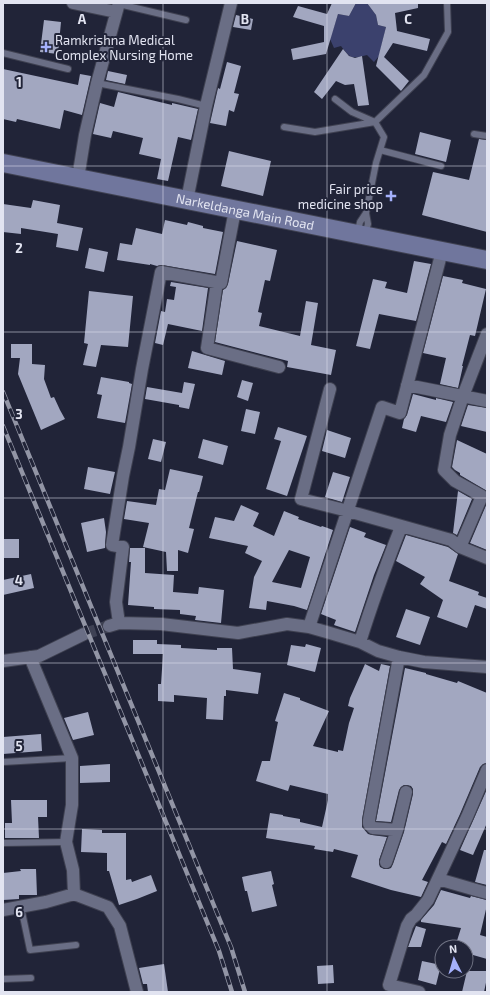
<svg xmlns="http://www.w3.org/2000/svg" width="490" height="995" font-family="'Exo 2',sans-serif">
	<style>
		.green { fill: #3b416d }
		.building { fill: #a2a7c0; fill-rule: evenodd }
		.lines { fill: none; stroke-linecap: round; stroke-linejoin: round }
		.minor-tunnel { stroke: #3e4154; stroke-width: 12; stroke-dasharray: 12 6; stroke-linecap: butt }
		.service-casing { stroke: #3f4151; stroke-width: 8 }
		.minor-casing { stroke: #3f4151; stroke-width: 14 }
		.secondary-casing { stroke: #3f4151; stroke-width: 20 }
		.service { stroke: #6a6e85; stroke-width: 6 }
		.minor { stroke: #6a6e85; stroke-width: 12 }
		.secondary { stroke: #70769d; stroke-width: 18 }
		.rail-casing { stroke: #9295a5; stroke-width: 4.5 }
		.rail { stroke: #212438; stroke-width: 3; stroke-dasharray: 9; stroke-linecap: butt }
		.grid { fill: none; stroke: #e2e4f1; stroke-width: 1; stroke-opacity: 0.55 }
		.poi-dot { fill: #a5b1fc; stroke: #212438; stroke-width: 1.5 }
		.labels { text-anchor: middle; stroke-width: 4; stroke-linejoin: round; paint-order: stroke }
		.poi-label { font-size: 13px; fill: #e2e4f1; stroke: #212438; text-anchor: start }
		.street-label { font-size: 13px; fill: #e2e4f1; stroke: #212438 }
		.grid-label { font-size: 13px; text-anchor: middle; font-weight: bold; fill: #e2e4f1; stroke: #212438; stroke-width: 4; stroke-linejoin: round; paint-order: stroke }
	</style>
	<rect width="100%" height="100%" fill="#212438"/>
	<path class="green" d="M356 3H367L376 15 378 25 386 27 379 56 374 62 367 55C351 59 351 59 341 46L334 48 330 39 338 14 349 16Z"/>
	<path class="building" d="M332 3H356L349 16 338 14 326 54 293 60 291 49 324 42V26L293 17 298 6 327 14Z
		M367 3H418V8L395 13 397 31 430 39 427 51 393 43 384 57 409 81 401 91 376 66 386 27 378 25 376 15Z
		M236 15 253 19 251 30 233 27Z
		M44 20 61 22 58 54 40 52Z
		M343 49 349 56 355 58 362 56 369 105 358 106 354 84 345 85 336 81 322 99 314 92Z
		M227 62 241 66 234 93 239 94 234 112 229 110 226 126 210 123 218 88 220 89Z
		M3 69 78 85 80 74 91 76 82 115 64 110 60 129 17 119 16 122 3 119Z
		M108 71 127 75 125 84 106 80Z
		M118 92 172 105V103L198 109 191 140 178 137 168 181 157 179 161 159 139 154 143 138 113 131 111 138 93 134 100 103 114 107Z
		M420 132 451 140 446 162 415 154Z
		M479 139 487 140V232L422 215 433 172 469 180Z
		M229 151 271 161 263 196 221 186Z
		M33 200 60 205 57 223 83 228 78 251 56 247 58 234 21 228V234L3 232V204L31 208Z
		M165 220 187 225 188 222 203 226V228L223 232 215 274 162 265 157 266 150 264V265L117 260 120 243 132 245 136 228 162 234Z
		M237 241 277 250 270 281 265 280 258 312 262 313 259 326 300 336 306 301 318 303 311 345 336 350 331 375 287 367 288 361 215 342 223 290 226 288 228 284Z
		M89 248 108 252 104 272 85 268Z
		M414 261 431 264 416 321 379 314 370 349 356 346 373 279 387 282 385 288 407 293Z
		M443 276 463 280 462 283 486 289 475 336 470 335 462 366H463L458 388 440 384 446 358 423 353Z
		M171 282 208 288 202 331 168 324 163 345 155 343 161 311 165 312 167 299 174 300 176 287 170 286Z
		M89 291 133 296 128 347 101 345 96 367 83 365 88 344 84 343Z
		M11 344H32V364L45 365 44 379 51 398 54 397 60 410 65 419 41 430 18 374 20 358H11Z
		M192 351 225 361 222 375 188 368Z
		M101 377 129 382V383L132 384 125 423 97 418 102 395 97 394Z
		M242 380 253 383 248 401 237 397Z
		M184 382 195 384 189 409 179 407V405L145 399 147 387 182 393Z
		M413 394 436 400V398L453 402 446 422 421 416 416 432 402 428 404 419 407 415Z
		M468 405 487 408V432L461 426Z
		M246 409 260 412 255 434 241 431Z
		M278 427 307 436 287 496 266 489 281 441 274 439Z
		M327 430 351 438 345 458 322 451Z
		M153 439 166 442 161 462 148 459Z
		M203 439 228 446 223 465 198 458Z
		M457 440 487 454V491L460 475V473L455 470 452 467Z
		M88 467 115 472 110 494 84 489Z
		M170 469 203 476 199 492H198L189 528 194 529 188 553 178 550V571H167L166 552 143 547 149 523 124 519 127 501 156 505 159 489 165 490Z
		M333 472 350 477 342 502 325 497Z
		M458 491 472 499 457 535 453 533Z
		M487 503V550L470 543Z
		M241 505 259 513 253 526 274 536 284 511 299 517 298 519 321 527 322 526 333 530 307 610 294 606 267 601 266 610 249 608 254 577 262 561 245 553 248 546 209 538 215 517 234 521ZM289 550 310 557 301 588 272 582Z
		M104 518 106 532 105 544V548L87 552 81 523Z
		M350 527 366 533 364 537 386 545 374 575 355 632 334 625 336 620 321 614Z
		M406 535 448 547 458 554 449 581 479 592 478 595 487 598V609L475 605 467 628 437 617 443 600 420 584 425 577 396 561Z
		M3 539H19V558H3Z
		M130 548H145V573L174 575 173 592 198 594 199 587 224 590 221 623 195 620 196 616 180 614V610L154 609V607L128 605 131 562H129Z
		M31 574 34 588 3 595V580Z
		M406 609 430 617 420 645 396 637Z
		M133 640H157V644L181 645V648L217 650V648H232L233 669 261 673 258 694 226 690V696H224L223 720 206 719 207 698 174 695V702L158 701V684H161L163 654H133Z
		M306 644 321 648 315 672 287 665 291 645 305 647Z
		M365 664 379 671 381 664 390 666 362 820V827L368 834 372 835 387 837 379 860V864L380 867 384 869H388L391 868 393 864 404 832 413 794V789L411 786 407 785H404L401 787 399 790 391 822 376 821 405 668 426 673V674L457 683 458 681 487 693V763L483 764 480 767 460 814 446 844 442 842 422 880 428 882 421 897 391 890 351 877 358 855 334 849 333 852 314 849 315 846 266 838 270 813 283 815V816L300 819V822L322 827 328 800V794L290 785 288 791 256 781 262 761H270L278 722 275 721 284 693 300 698V700L329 711 313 746 338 752V750L343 751 349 723 354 708 348 706 350 698Z
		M88 712 94 735 73 740 64 718Z
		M41 734 42 751 3 754V737Z
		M110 764V782L80 783V766Z
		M487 789V823L473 855 460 850Z
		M11 800H47V817H38L39 838H5V823H12Z
		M82 829 102 830V833H126V880L131 879 132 882 151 875 157 891 137 899 119 905 109 871H107V853L81 852Z
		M484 850H487V885L475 882Z
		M20 869H36L37 895H19V899L3 900V873L21 871Z
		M271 871 274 884 272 885 277 906 252 912 247 891H245L242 877Z
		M441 890 470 898 471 896 487 900V905L480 935 487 937V959L466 953V947H455L461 928 421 922V920L434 905Z
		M416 926 426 929 421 947H408Z
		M422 961 441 965 436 985 418 980Z
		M164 964 168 992H148L147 984H143L139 968Z
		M333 965 334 983 318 984 317 966Z
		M467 971H487V978L484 992H462Z"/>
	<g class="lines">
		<path class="minor-tunnel" d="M84 634 109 626"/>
		<defs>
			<path id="service" d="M119 4 186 20
				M3 53 68 69
				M97 83 178 99 206 106
				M335 99 352 112 375 122 384 137 376 163 366 213 368 224 365 234
				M284 127 315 132 375 122 424 75 448 32 447 3
				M474 134 487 136
				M380 150 441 166
				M358 231 360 222 366 213
				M3 762 72 758
				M3 843 66 842
				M21 907 30 950 76 945
				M3 979 31 978"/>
			<path id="minor" d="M73 3 116 12
				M78 178 85 135 97 83 119 3
				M187 200 206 106 231 3
				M217 282 207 348 279 367
				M407 385 487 401
				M330 389 301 499 348 511 451 540 460 547 487 558
				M460 547 482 496 455 481 444 470 450 435 463 396 487 334
				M119 623 116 602 123 547 112 545 123 476 129 447 142 369 161 272 221 283 235 210
				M109 626 119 623 161 624 238 633 287 624 309 627 330 633 360 642 378 651 399 657 424 662 487 667
				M309 627 382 407 400 413 442 251
				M360 642C372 603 386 565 401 527
				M30 657 72 758V805L66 842 73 870 74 894 108 907 120 926 137 992
				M399 657 369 820V824L373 828 397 830 406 792
				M3 661 39 656 84 634
				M386 862 397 830
				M438 879 476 890 487 893
				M3 910 46 902 74 894
				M419 992 389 985 407 926 411 919 416 915 428 900 467 817 487 770"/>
			<g id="secondary">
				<path id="s1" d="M3 163 487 260"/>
			</g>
		</defs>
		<use href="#service" class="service-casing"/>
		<use href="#minor" class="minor-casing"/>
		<use href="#secondary" class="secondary-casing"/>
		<use href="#service" class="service"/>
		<use href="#minor" class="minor"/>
		<use href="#secondary" class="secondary"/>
		<defs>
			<path id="rail" d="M3 392 231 947 245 992
				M3 426 219 951 232 992"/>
		</defs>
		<use href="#rail" class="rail-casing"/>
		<use href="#rail" class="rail"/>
	</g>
	<path class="grid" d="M163 3V992M327 3V992M3 166H487M3 332H487M3 498H487M3 663H487M3 829H487"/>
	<g class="poi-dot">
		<path d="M44 41h4v4h4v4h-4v4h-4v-4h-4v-4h4z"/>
		<path d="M389 190h4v4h4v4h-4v4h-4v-4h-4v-4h4z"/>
	</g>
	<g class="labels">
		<g class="poi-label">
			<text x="55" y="45">Ramkrishna Medical<tspan x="55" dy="15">Complex Nursing Home</tspan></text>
			<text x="383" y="194" text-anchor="end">Fair price<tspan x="383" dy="15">medicine shop</tspan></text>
		</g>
		<g class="street-label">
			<text dy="5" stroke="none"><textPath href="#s1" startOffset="247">Narkeldanga Main Road</textPath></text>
		</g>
	</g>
	<g class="grid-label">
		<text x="82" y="24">A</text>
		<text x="245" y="24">B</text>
		<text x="408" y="24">C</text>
		<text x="19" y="87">1</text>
		<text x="19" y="253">2</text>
		<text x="19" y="419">3</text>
		<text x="19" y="585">4</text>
		<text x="19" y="751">5</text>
		<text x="19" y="917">6</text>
	</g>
	<rect width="490" height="995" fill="none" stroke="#e2e4f1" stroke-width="8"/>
	<g transform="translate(454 959) rotate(355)"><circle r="19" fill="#212438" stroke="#6e7182"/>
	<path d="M0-3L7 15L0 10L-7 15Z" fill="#a5b1fc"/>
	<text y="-6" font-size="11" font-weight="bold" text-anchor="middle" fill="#e2e4f1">N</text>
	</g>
</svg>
